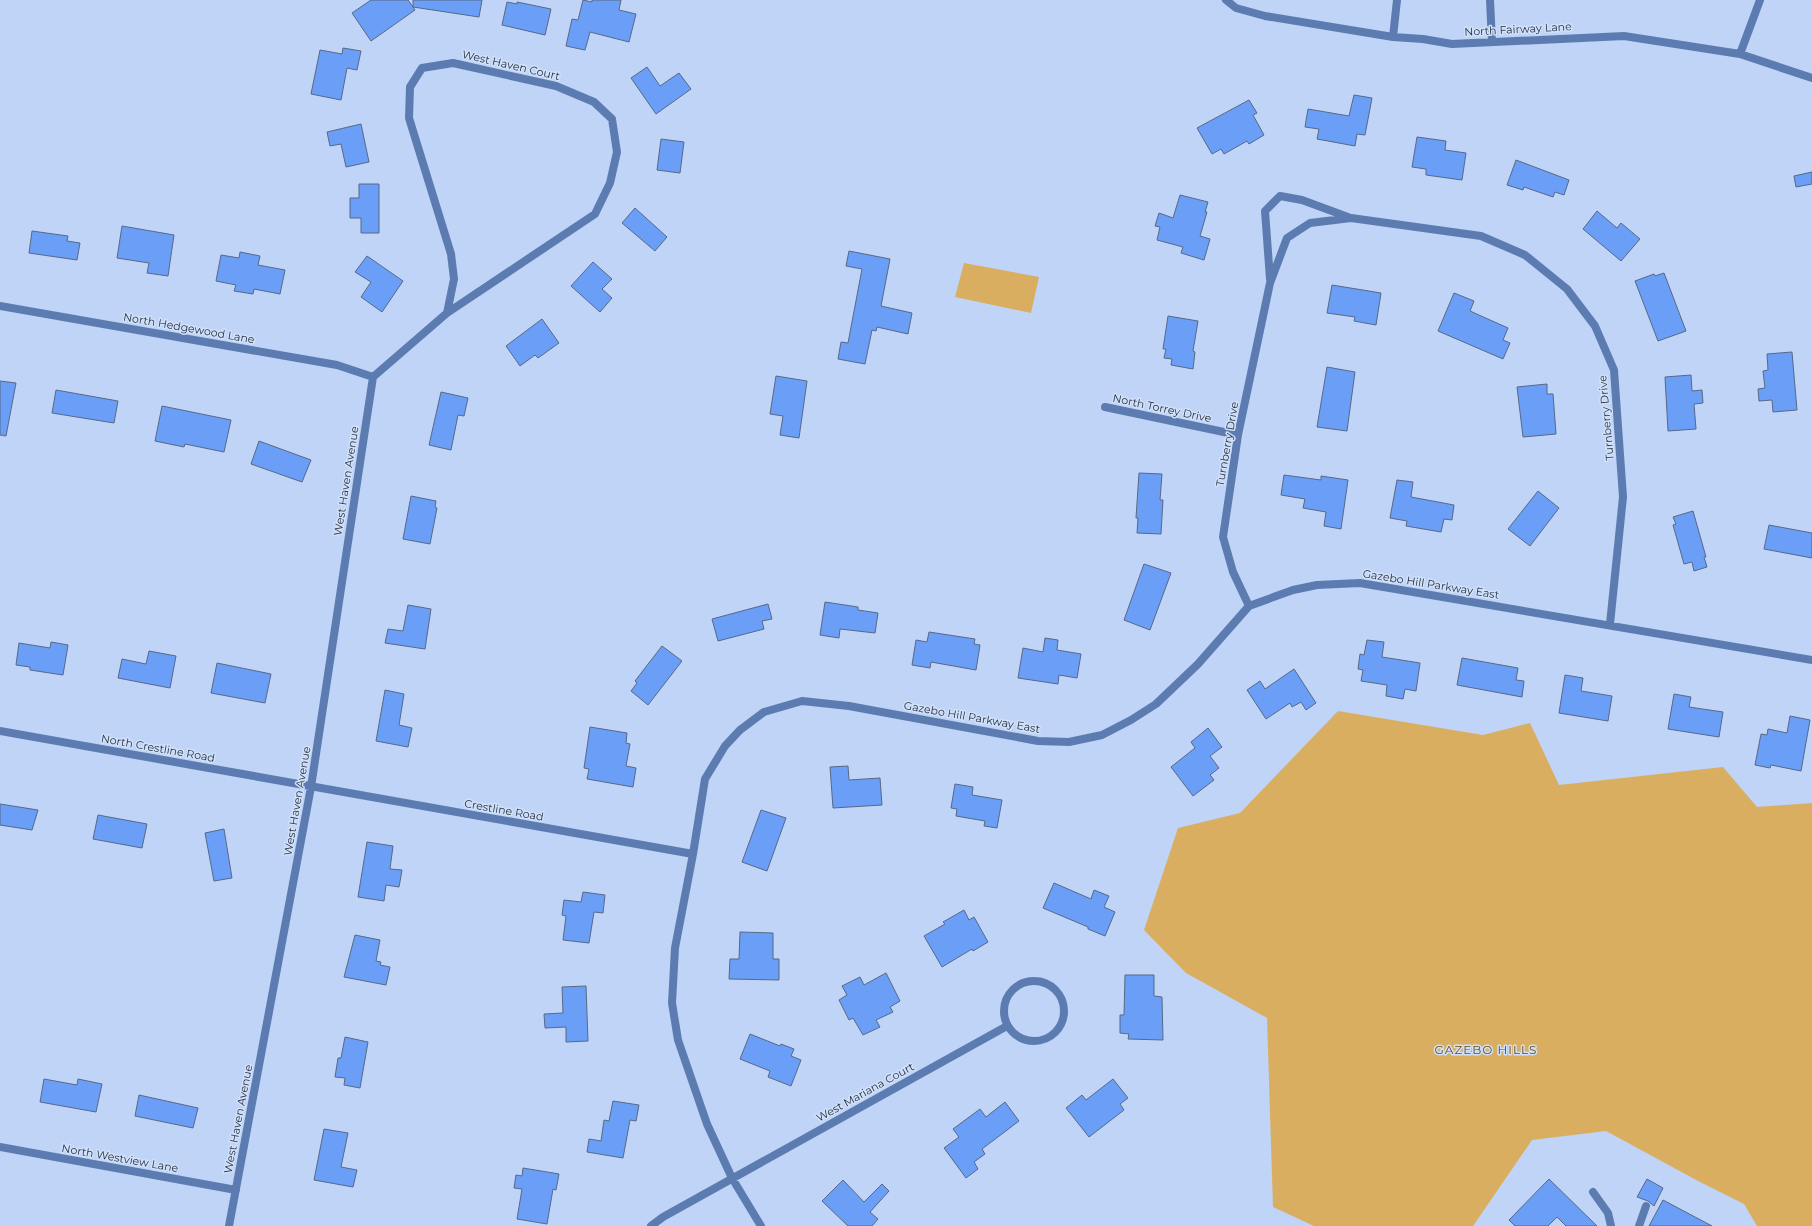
<svg xmlns="http://www.w3.org/2000/svg" width="1812" height="1226" font-family="Montserrat,sans-serif">
	<style>
		.green { fill: #d9ae61 }
		.building { fill: #6b9ef6; stroke: #576987 }
		.lines { fill: none; stroke-linecap: round; stroke-linejoin: round }
		.minor { stroke: #5c7cb1; stroke-width: 8 }
		.labels { text-anchor: middle; stroke-width: 3; stroke-linejoin: round; paint-order: stroke }
		.street-label { font-size: 11px; fill: #2a313f; stroke: #d0e1fc }
		.neighbourhood-label { font-size: 12px; letter-spacing: 1px; fill: #674b12; stroke: #d0e1fc }
	</style>
	<rect width="100%" height="100%" fill="#bfd4f6"/>
	<path class="green" d="M964 263 1039 277 1031 313 955 297Z
		M1338 711 1483 735 1530 723 1559 785 1723 767 1757 807 1812 803V1226H1757L1744 1204 1700 1182 1606 1131 1532 1140 1473 1226H1314L1273 1207 1267 1018 1186 973 1144 930 1178 828 1240 813Z"/>
	<path class="building" d="M371 0H408L413 7V0H482L479 17 413 7 415 10 371 41 352 13Z
		M583 0 592 2V0H621L619 10 636 14 629 42 590 32 585 50 566 46 572 19 578 20Z
		M507 2 517 4V2L551 9 545 35 502 25Z
		M343 48 361 51 357 70 347 68 341 100 311 94 320 50 342 54Z
		M647 67 660 86 679 73 691 89 656 114 631 78Z
		M1354 95 1372 98 1365 135 1357 134 1355 146 1317 139 1319 129 1305 127 1308 109 1349 116Z
		M1249 100 1257 113 1253 115 1264 135 1249 144 1247 141 1224 154 1221 149 1212 154 1197 128Z
		M361 124 369 162 346 167 341 144 330 146 327 132Z
		M1417 137 1446 141 1445 150 1466 153 1462 180 1426 175V169L1412 167Z
		M661 139 684 142 680 173 657 170Z
		M1516 160 1569 180 1564 195 1555 192 1553 197 1524 187 1523 190 1507 185Z
		M1812 172V184L1796 187 1794 176Z
		M359 184H379V233H361V218H350V198H359Z
		M1180 195 1208 202 1205 212H1207L1200 236 1210 239 1204 260 1181 253 1183 247 1157 240 1160 227 1155 226 1159 213 1173 218Z
		M635 208 667 237 655 251 622 223Z
		M1597 211 1617 228 1621 223 1640 239 1621 261 1583 229Z
		M122 226 174 235 168 276 147 273 149 263 117 258Z
		M32 231 68 236 67 241 80 243 77 260 29 253Z
		M849 251 890 259 881 306 912 313 908 334 877 327 876 331 872 330 865 364 838 359 841 342 848 343 862 269 846 266Z
		M240 252 260 256 258 265 285 270 280 294 254 289 253 294 234 291 236 285 216 281 221 255 239 258Z
		M367 256 403 281 382 312 361 297 371 282 355 272Z
		M593 262 612 279 602 289 612 298 600 312 571 286Z
		M1664 273 1686 331 1658 341 1635 281 1654 274 1655 276Z
		M1332 285 1381 293 1376 325 1354 321 1355 317 1327 313Z
		M1454 293 1474 301 1470 311 1508 328 1503 340 1510 343 1503 359 1438 331Z
		M1168 316 1198 321 1193 351 1195 352 1193 369 1171 365 1172 359 1164 358 1166 349H1163Z
		M542 319 559 343 538 358 535 355 520 366 506 346Z
		M1792 352 1797 410 1773 412 1772 400 1759 401 1758 389 1765 388 1763 371 1768 370 1767 354Z
		M1327 367 1355 372 1347 431 1317 427Z
		M1691 375 1692 391 1702 390 1703 403 1694 404 1696 429 1668 431 1665 377Z
		M776 376 807 381 799 438 780 435 783 416 770 414Z
		M0 381 16 383 6 436 0 435Z
		M1547 384V394H1553L1556 434 1523 437 1517 387Z
		M56 390 118 401 114 423 52 413Z
		M441 392 468 398 464 416 458 415 451 450 429 445Z
		M162 406 231 420 224 452 185 444 184 447 155 441Z
		M259 441 311 460 302 482 251 464Z
		M1139 473 1162 474 1160 500H1163L1161 534 1137 533 1138 518H1136Z
		M1284 475 1321 480V476L1348 480 1341 529 1324 526 1326 512 1303 508 1305 499 1281 495Z
		M1397 480 1413 482 1411 497 1454 505 1452 520 1444 519 1441 532 1406 526 1407 521 1390 518Z
		M1538 491 1559 508 1530 546 1508 529Z
		M411 496 436 501 435 507 437 508 430 544 403 539Z
		M1693 511 1706 557H1704L1707 567 1694 571 1692 562 1684 564 1673 525 1676 524 1673 517Z
		M1769 525 1812 533V558L1764 549Z
		M1144 564 1171 573 1150 630 1124 620Z
		M825 602 858 607V610L878 613 875 633 840 629 839 638 820 635Z
		M768 604 772 619 762 621 764 629 718 641 712 619Z
		M408 605 431 609 425 649 385 643 388 629 403 631Z
		M929 632 975 639 974 644 980 645 976 670 931 662 930 668 912 665 916 640 927 642Z
		M1045 638 1058 640 1057 650 1081 654 1077 678 1059 675 1058 684 1018 678 1023 648 1043 652Z
		M1367 640 1384 642 1382 657 1420 663 1416 691 1405 689 1403 699 1386 696 1387 685 1361 681 1363 670 1358 669 1360 654 1364 655Z
		M51 642 68 645 63 675 30 670V667L16 665 19 643 50 648Z
		M662 646 682 661 648 705 631 691 637 683 635 681Z
		M149 651 176 656 170 688 118 678 122 659 146 664Z
		M1462 658 1518 668 1516 680 1524 681 1522 697 1457 685Z
		M217 663 271 674 265 703 211 693Z
		M1294 669 1316 703 1306 710 1301 702 1292 707 1290 703 1266 719 1247 690 1260 681 1265 689Z
		M1565 675 1583 678 1581 691 1612 696 1608 721 1559 713Z
		M385 690 404 694 399 725 412 728 408 747 376 741Z
		M1674 694 1691 697 1689 707 1723 712 1719 737 1668 729Z
		M1790 716 1810 720 1801 771 1771 765 1770 768 1755 765 1761 734 1767 735 1768 729 1787 733Z
		M590 727 627 733 626 743 630 744 626 766 636 768 633 787 587 779 589 769 584 768Z
		M1208 728 1222 747 1210 756 1219 768 1210 775 1214 780 1193 796 1171 767 1195 748 1191 742Z
		M848 766 849 780 880 778 882 805 833 808 830 767Z
		M955 784 973 787 972 795 1002 800 997 828 984 826 985 821 956 816 957 809 951 808Z
		M0 804 38 810 32 830 0 825Z
		M761 810 786 818 767 871 742 862Z
		M98 815 147 824 142 848 93 839Z
		M224 829 232 878 214 881 205 833Z
		M367 842 393 846 390 869 402 870 399 887 386 885 384 901 358 897Z
		M1054 883 1091 899 1094 890 1109 896 1104 907 1115 912 1105 936 1088 929V927L1043 908Z
		M583 892 605 895 603 913 594 912 589 943 563 940 566 916 562 915 564 900 581 902Z
		M964 910 969 920 974 917 988 942 973 951 972 949 942 967 924 936 945 924 943 922Z
		M740 932 773 933V959H779V980L729 979 730 959H739Z
		M355 935 380 940 376 961 381 962 380 965 390 967 386 985 344 977Z
		M886 973 900 1001 890 1007 893 1012 876 1020 880 1027 863 1035 853 1018 849 1020 839 1000 847 995 842 986 860 977 864 985Z
		M1125 975H1154V996L1162 997 1163 1040 1128 1039 1129 1034 1120 1033V1015H1124Z
		M586 986 588 1041 566 1042V1027L545 1028 544 1014 563 1013 562 987Z
		M750 1034 780 1046 781 1044 794 1049 791 1056 801 1060 791 1086 768 1077 770 1071 740 1059Z
		M345 1037 368 1042 360 1088 344 1085 345 1078 335 1077 338 1058H341Z
		M44 1079 77 1085 78 1079 102 1084 96 1112 40 1102Z
		M1113 1079 1128 1098 1120 1104 1124 1110 1089 1137 1066 1108 1082 1095 1086 1100Z
		M139 1095 198 1108 193 1128 135 1116Z
		M613 1101 639 1105 636 1121 630 1120 623 1158 587 1152 589 1139 601 1141 604 1120 609 1121Z
		M1005 1102 1019 1121 982 1149 985 1154 974 1162 978 1169 966 1178 944 1148 959 1137 953 1129 980 1109 986 1117Z
		M324 1129 348 1133 341 1167 357 1170 353 1187 314 1180Z
		M523 1168 559 1174 556 1190 553 1189 547 1224 517 1219 522 1189 514 1188 516 1175 522 1176Z
		M1549 1179 1597 1226H1566L1557 1217 1548 1226H1515L1509 1220Z
		M1647 1179 1663 1188 1654 1206 1648 1201 1637 1197Z
		M843 1180 864 1202 882 1184 889 1191 870 1212 878 1219 872 1226H848L822 1201Z
		M1663 1200 1712 1226H1649Z"/>
	<g class="lines">
		<path class="minor" d="M1226 0 1236 8 1265 16 1393 37 1423 39 1452 44 1624 36 1740 54 1812 78
			M1490 0 1492 42
			M1393 37 1397 0
			M1740 54 1760 0
			M453 63 556 86 594 102 612 119 617 152 610 183 595 214 447 313 454 279 451 254 409 118 410 87 422 68Z
			M1270 279 1265 211 1280 196 1302 200 1348 217
			M0 306 337 365 373 377
			M373 377 447 313
			M1105 407 1238 435
			M1249 606 1233 572 1223 537 1238 435 1270 283 1287 238 1310 223 1351 218 1481 236 1525 255 1567 289 1595 326 1614 370 1623 497 1610 624
			M0 731 693 854
			M1004 1011a30 30 0 1 1 60 0a30 30 0 1 1-60 0Z
			M0 1147 236 1190
			M1593 1192 1608 1213 1611 1226
			M229 1226 311 787 373 377
			M651 1226 663 1217 1007 1026
			M761 1226 732 1178 707 1124 678 1040 672 1003 675 948 693 854 705 779 725 746 740 730 764 712 802 701 849 706 1038 741 1069 742 1102 735 1131 720 1156 704 1198 664 1249 606 1293 590 1317 585 1360 583 1812 660
			M1639 1226 1646 1206"/>
	</g>
	<g class="labels">
		<g class="street-label">
			<text transform="translate(1518 29) rotate(-3)" y="4">North Fairway Lane</text>
			<text transform="translate(511 65) rotate(13)" y="4">West Haven Court</text>
			<text transform="translate(189 328) rotate(10)" y="4">North Hedgewood Lane</text>
			<text transform="translate(1162 408) rotate(12)" y="4">North Torrey Drive</text>
			<text transform="translate(1606 418) rotate(-95)" y="4">Turnberry Drive</text>
			<text transform="translate(1227 444) rotate(-80)" y="4">Turnberry Drive</text>
			<text transform="translate(346 481) rotate(-81)" y="4">West Haven Avenue</text>
			<text transform="translate(1431 584) rotate(9)" y="4">Gazebo Hill Parkway East</text>
			<text transform="translate(972 717) rotate(10)" y="4">Gazebo Hill Parkway East</text>
			<text transform="translate(158 748) rotate(10)" y="4">North Crestline Road</text>
			<text transform="translate(297 801) rotate(-80)" y="4">West Haven Avenue</text>
			<text transform="translate(504 810) rotate(10)" y="4">Crestline Road</text>
			<text transform="translate(865 1092) rotate(-29)" y="4">West Mariana Court</text>
			<text transform="translate(238 1119) rotate(-79)" y="4">West Haven Avenue</text>
			<text transform="translate(120 1158) rotate(10)" y="4">North Westview Lane</text>
		</g>
		<g class="neighbourhood-label">
			<text x="1486" y="1054">GAZEBO HILLS</text>
		</g>
	</g>
</svg>
